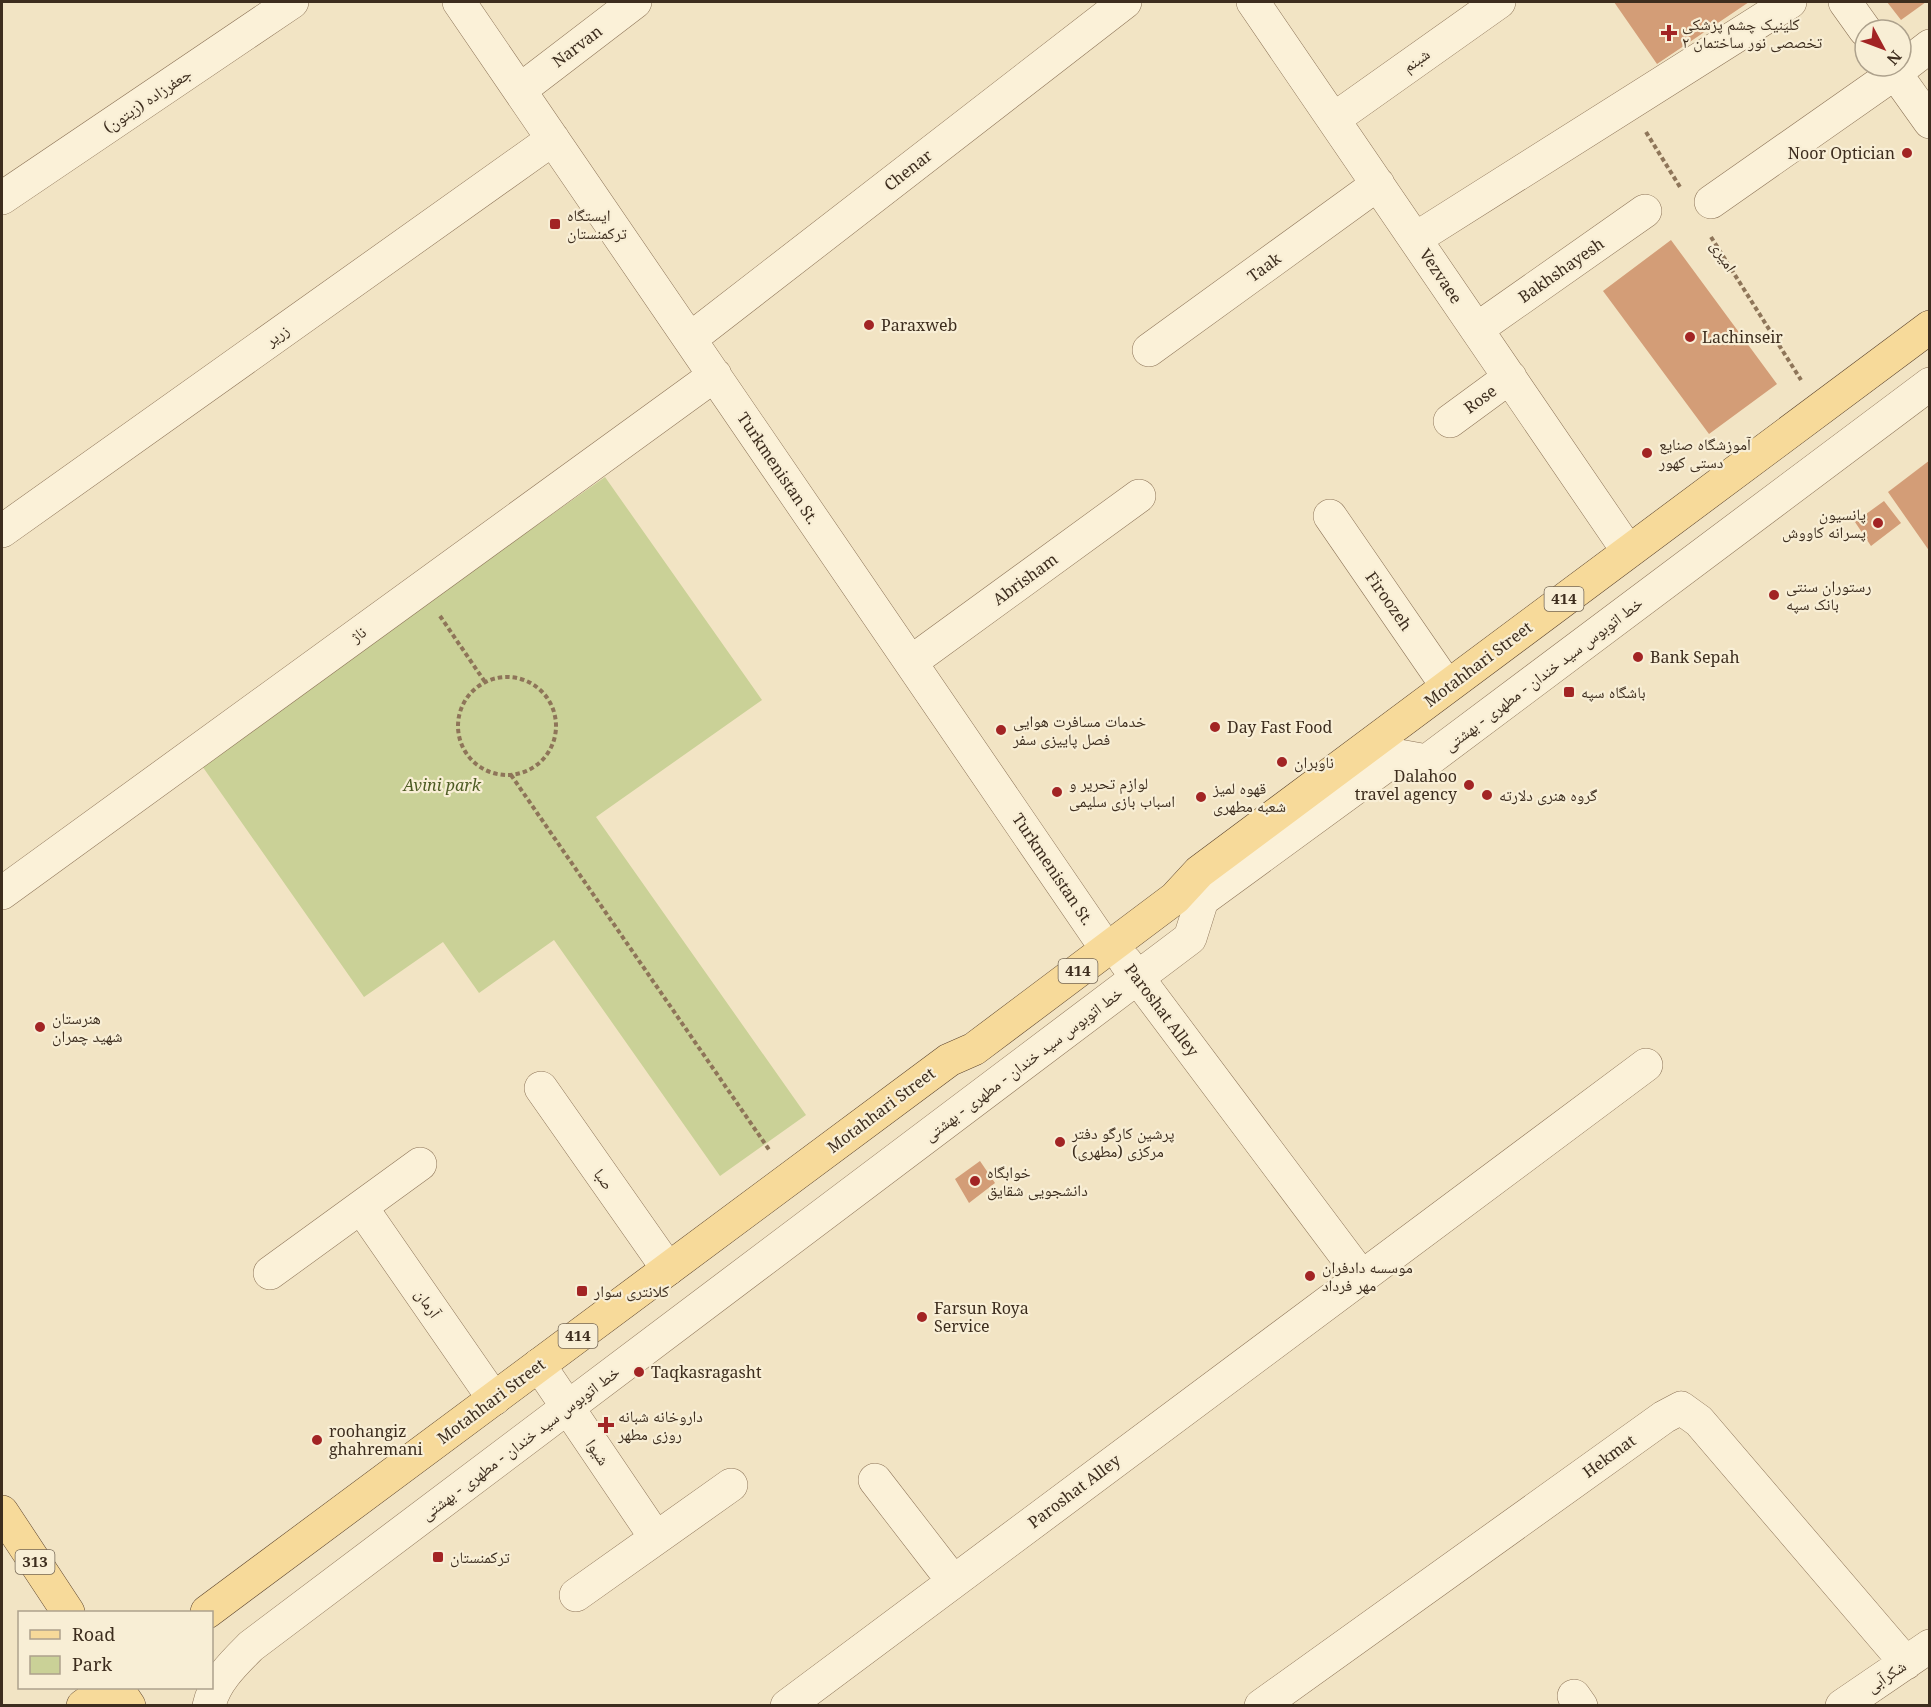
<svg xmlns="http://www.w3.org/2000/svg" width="1931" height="1707" font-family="'Noto Serif','Noto Naskh Arabic',serif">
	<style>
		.green { fill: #cad197 }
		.building { fill: #d39d77 }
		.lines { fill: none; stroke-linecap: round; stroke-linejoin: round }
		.minor-casing { stroke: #8e7559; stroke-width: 34 }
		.major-casing { stroke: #5c432d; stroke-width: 34 }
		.path { stroke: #8e7559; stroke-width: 4; stroke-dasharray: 4.5 3; stroke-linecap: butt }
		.minor { stroke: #fbf1d8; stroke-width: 33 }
		.major { stroke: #f7da9a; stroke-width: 33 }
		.poi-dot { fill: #a22424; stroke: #f8eed5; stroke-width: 2 }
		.labels { text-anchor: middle; stroke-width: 4.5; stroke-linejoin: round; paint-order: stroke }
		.shield { fill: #f8eed5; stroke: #756755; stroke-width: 1.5 }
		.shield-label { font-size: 15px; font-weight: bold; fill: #3d2d1e }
		.poi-label { font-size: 16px; fill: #3d2d1e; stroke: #f8eed5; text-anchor: start }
		.street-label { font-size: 16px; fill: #3d2d1e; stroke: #f8eed5 }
		.park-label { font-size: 16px; font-style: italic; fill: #4d5b23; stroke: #f8eed5 }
	</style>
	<rect width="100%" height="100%" fill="#f2e4c4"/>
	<path class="green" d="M605 477 762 700 596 817 806 1115 720 1176 554 940 479 993 443 942 364 997 200 763Z"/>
	<path class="building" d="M1614 2H1749L1657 64Z
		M1887 2H1926L1901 20Z
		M1671 240 1777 384 1709 434 1603 291Z
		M1930 460V552L1888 492Z
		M1884 501 1901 523 1871 546 1855 522Z
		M980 1161 995 1183 969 1203 955 1179Z"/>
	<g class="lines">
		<defs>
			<path id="minor" d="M459 2 1097 935
				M1253 2 1628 551
				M1845 2 1865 30
				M1890 66 1930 122
				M520 90 635 2
				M1334 119 1499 2
				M2 198 292 2
				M1711 202 1895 73 1930 46
				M1415 239 1790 2
				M1477 329 1645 211
				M690 339 1125 2
				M1149 350 1378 184
				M1450 421 1510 377
				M1330 516 1447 686
				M2 531 553 139
				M911 662 1139 496
				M2 893 715 375
				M1125 961 1361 1276
				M541 1088 668 1269
				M361 1207 494 1399
				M270 1273 420 1164
				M539 1365 656 1538
				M875 1480 953 1581
				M576 1595 731 1485
				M1574 1696 1581 1706
				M209 1706C214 1682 234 1663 251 1646L1190 938 1202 900 1399 756 1427 761 1930 384
				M787 1706 1646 1065
				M1261 1706 1664 1417 1681 1408 1699 1421 1906 1663
				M1842 1706 1930 1646"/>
			<path id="major" d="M2 1512 68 1612
				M207 1612 949 1060 974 1049 1175 898 1199 872 1930 327
				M117 1688 129 1706
				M83 1706 108 1688"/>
		</defs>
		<use href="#minor" class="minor-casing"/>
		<use href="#major" class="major-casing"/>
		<path class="path" d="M1646 132 1680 187
			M1711 237 1801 380
			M440 616 485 682
			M458 726a49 49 0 1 1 98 0a49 49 0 1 1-98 0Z
			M511 775 770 1151"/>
		<use href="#minor" class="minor"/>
		<use href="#major" class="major"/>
	</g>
	<g class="poi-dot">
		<path d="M1666 24h6v6h6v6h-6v6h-6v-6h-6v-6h6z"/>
		<circle cx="1907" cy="153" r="6"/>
		<rect x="549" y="218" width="12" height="12" rx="3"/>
		<circle cx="869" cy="325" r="6"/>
		<circle cx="1690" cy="337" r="6"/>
		<circle cx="1647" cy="453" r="6"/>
		<circle cx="1878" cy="523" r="6"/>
		<circle cx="1774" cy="595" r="6"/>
		<circle cx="1638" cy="657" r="6"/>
		<rect x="1563" y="686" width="12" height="12" rx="3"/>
		<circle cx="1215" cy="727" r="6"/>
		<circle cx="1001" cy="730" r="6"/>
		<circle cx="1282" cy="762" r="6"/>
		<circle cx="1469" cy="785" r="6"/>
		<circle cx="1057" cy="792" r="6"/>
		<circle cx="1487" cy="795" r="6"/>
		<circle cx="1201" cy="797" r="6"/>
		<circle cx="40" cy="1027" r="6"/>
		<circle cx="1060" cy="1142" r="6"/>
		<circle cx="975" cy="1181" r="6"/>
		<circle cx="1310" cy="1276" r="6"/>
		<rect x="576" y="1285" width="12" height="12" rx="3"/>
		<circle cx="922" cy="1317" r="6"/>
		<circle cx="639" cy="1372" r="6"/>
		<path d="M603 1416h6v6h6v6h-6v6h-6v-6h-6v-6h6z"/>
		<circle cx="317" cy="1440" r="6"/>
		<rect x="432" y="1551" width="12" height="12" rx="3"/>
	</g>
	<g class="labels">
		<g class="shield">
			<rect x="1544.5" y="587" width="39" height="24" rx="4.5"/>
			<rect x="1058.5" y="959" width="39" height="24" rx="4.5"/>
			<rect x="558.5" y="1324" width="39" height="24" rx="4.5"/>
			<rect x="15.5" y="1550" width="39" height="24" rx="4.5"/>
		</g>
		<g class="shield-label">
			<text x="1564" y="604">414</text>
			<text x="1078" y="976">414</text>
			<text x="578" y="1341">414</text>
			<text x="35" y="1567">313</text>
		</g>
		<g class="poi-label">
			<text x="1682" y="30">کلینیک چشم پزشکی<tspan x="1682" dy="18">تخصصی نور ساختمان ۲</tspan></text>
			<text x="1895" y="159" text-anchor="end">Noor Optician</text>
			<text x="567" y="221">ایستگاه<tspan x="567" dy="18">ترکمنستان</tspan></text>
			<text x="881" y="331">Paraxweb</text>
			<text x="1702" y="343">Lachinseir</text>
			<text x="1659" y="450">آموزشگاه صنایع<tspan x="1659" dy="18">دستی کهور</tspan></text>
			<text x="1866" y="520" text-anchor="end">پانسیون<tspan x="1866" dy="18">پسرانه کاووش</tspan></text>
			<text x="1786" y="592">رستوران سنتی<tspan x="1786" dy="18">بانک سپه</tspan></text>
			<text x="1650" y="663">Bank Sepah</text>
			<text x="1581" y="698">باشگاه سپه</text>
			<text x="1013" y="727">خدمات مسافرت هوایی<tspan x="1013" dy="18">فصل پاییزی سفر</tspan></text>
			<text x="1227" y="733">Day Fast Food</text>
			<text x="1294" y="768">ناوبران</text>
			<text x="1457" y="782" text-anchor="end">Dalahoo<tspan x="1457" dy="18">travel agency</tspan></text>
			<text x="1069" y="789">لوازم تحریر و<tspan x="1069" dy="18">اسباب بازی سلیمی</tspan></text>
			<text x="1213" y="794">قهوه لمیز<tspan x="1213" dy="18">شعبه مطهری</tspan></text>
			<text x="1499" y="801">گروه هنری دلارته</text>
			<text x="52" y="1024">هنرستان<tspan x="52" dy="18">شهید چمران</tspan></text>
			<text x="1072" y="1139">پرشین کارگو دفتر<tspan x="1072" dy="18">مرکزی (مطهری)</tspan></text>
			<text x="987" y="1178">خوابگاه<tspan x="987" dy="18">دانشجویی شقایق</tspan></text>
			<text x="1322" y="1273">موسسه دادفران<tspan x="1322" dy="18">مهر فرداد</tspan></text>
			<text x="594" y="1297">کلانتری سوار</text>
			<text x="934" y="1314">Farsun Roya<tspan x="934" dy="18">Service</tspan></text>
			<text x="651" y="1378">Taqkasragasht</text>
			<text x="618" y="1422">داروخانه شبانه<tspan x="618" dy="18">روزی مطهر</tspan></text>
			<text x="329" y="1437">roohangiz<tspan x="329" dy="18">ghahremani</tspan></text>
			<text x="450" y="1563">ترکمنستان</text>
		</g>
		<g class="street-label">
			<text transform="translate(577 46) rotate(-37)" y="6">Narvan</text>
			<text transform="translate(1416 60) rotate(-35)" y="6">شبنم</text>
			<text transform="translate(147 100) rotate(-34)" y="6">جعفرزاده (زیتون)</text>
			<text transform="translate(908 170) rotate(-38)" y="6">Chenar</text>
			<text transform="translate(1724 256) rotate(58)" y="6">امیری</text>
			<text transform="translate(1264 267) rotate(-36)" y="6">Taak</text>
			<text transform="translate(1561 270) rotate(-35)" y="6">Bakhshayesh</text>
			<text transform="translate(1441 276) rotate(56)" y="6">Vezvaee</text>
			<text transform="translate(277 335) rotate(-35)" y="6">زریر</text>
			<text transform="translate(1480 399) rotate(-36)" y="6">Rose</text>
			<text transform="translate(778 468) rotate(56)" y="6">Turkmenistan St.</text>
			<text transform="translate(1025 579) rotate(-36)" y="6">Abrisham</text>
			<text transform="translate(1389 601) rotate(55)" y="6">Firoozeh</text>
			<text transform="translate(358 634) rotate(-36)" y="6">ناژ</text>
			<text transform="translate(1478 664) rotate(-37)" y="6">Motahhari Street</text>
			<text transform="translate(1543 674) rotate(-37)" y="6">خط اتوبوس سید خندان - مطهری - بهشتی</text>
			<text transform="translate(1053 869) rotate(56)" y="6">Turkmenistan St.</text>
			<text transform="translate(1162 1010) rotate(53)" y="6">Paroshat Alley</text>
			<text transform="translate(1023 1064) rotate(-37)" y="6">خط اتوبوس سید خندان - مطهری - بهشتی</text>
			<text transform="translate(881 1110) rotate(-37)" y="6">Motahhari Street</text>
			<text transform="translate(604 1179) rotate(55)" y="6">صبا</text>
			<text transform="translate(428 1303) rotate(55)" y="6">آرمان</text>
			<text transform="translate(491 1401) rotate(-37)" y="6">Motahhari Street</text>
			<text transform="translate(520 1443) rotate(-37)" y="6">خط اتوبوس سید خندان - مطهری - بهشتی</text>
			<text transform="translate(598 1452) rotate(56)" y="6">شیوا</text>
			<text transform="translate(1609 1456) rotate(-36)" y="6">Hekmat</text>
			<text transform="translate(1074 1491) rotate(-37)" y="6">Paroshat Alley</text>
			<text transform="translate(1886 1676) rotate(-34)" y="6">شکرآبی</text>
		</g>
		<g class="park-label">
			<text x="442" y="791">Avini park</text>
		</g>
	</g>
	<rect width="1931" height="1707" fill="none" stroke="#3d2d1e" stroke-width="6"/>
	<rect x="18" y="1611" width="195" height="78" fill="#f8eed5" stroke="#ada18c" stroke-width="1.5"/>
	<rect x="30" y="1630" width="30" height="9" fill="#f7da9a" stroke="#ada18c" stroke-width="1.5"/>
	<text x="72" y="1641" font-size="18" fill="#3d2d1e">Road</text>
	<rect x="30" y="1656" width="30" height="18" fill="#cad197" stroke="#ada18c" stroke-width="1.5"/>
	<text x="72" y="1671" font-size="18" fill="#3d2d1e">Park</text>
	<g transform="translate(1883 48) rotate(131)"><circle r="28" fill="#f8eed5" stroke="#ada18c" stroke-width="1.5"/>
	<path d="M0-4.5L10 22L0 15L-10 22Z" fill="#a22424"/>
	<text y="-9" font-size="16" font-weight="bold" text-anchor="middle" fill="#3d2d1e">N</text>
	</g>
</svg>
